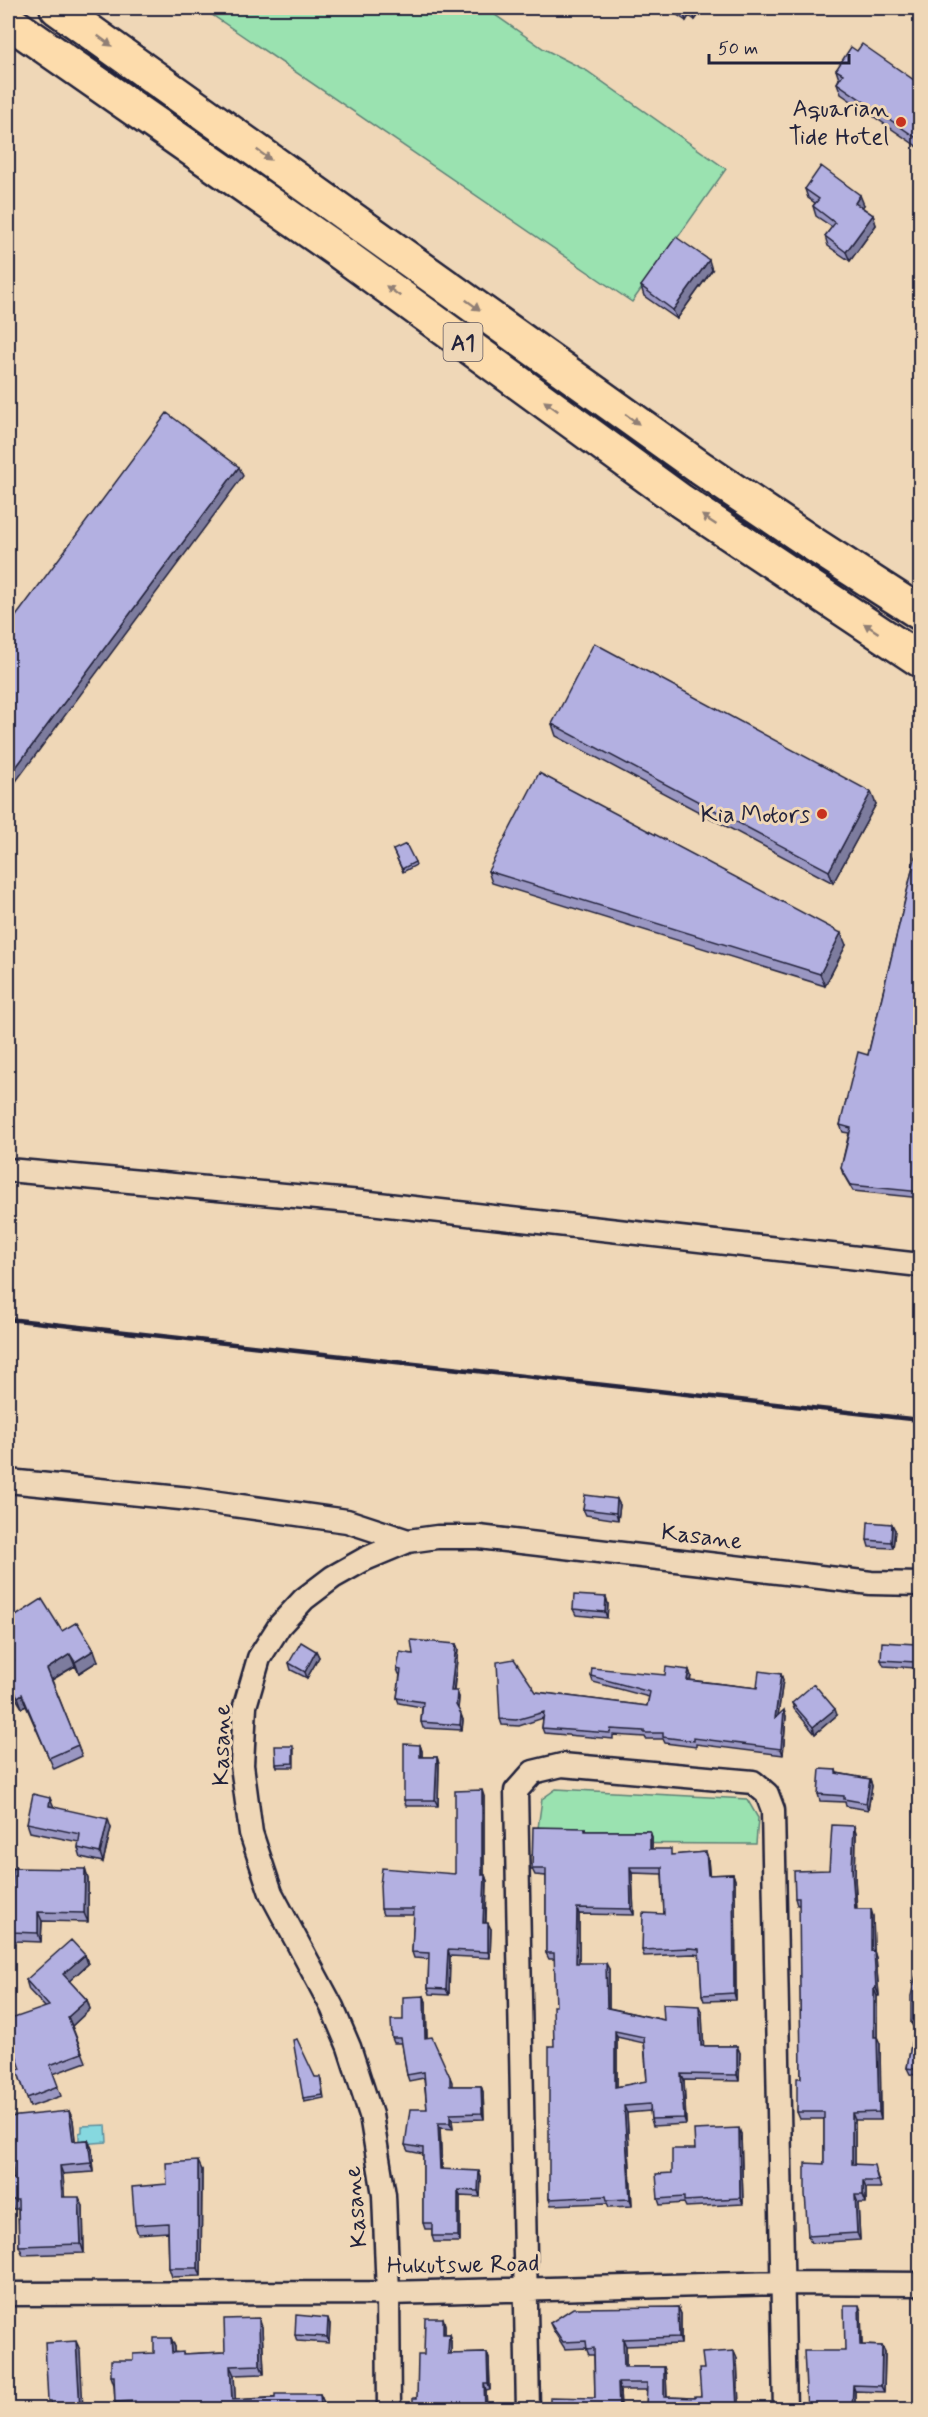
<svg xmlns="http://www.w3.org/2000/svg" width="928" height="2417" font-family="Mynerve,sans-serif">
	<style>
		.green { fill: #9ae2b0; stroke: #5e8276; stroke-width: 1.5 }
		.water { fill: #86d8df; stroke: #5e8f9d; stroke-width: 1.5 }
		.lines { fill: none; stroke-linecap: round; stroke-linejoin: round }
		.minor-casing { stroke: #22223b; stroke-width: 27 }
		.highway-casing { stroke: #22223b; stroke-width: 38 }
		.minor { stroke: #efd7b7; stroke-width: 22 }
		.highway { stroke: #fddcac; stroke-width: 33 }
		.rail { stroke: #22223b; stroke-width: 4.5 }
		.wall { fill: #9a97c2; stroke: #22223b; stroke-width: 1.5; fill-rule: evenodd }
		.shaded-wall { fill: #7d7b9e; stroke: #22223b; stroke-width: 1.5 }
		.building { fill: #b3b0e1; stroke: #22223b; stroke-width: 1.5; fill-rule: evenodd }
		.oneway { fill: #907f74 }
		.poi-dot { fill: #c8321e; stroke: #efd7b7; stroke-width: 2 }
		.labels { text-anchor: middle; stroke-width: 6; stroke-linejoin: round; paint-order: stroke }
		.shield { fill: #efd7b7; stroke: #605860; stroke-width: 1.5 }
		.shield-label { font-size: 22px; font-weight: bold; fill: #22223b }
		.poi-label { font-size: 24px; fill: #22223b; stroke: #efd7b7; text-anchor: end }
		.street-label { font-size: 24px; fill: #22223b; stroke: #efd7b7 }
	</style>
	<rect width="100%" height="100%" fill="#efd7b7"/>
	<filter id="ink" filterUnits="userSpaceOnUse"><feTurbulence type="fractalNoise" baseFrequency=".0167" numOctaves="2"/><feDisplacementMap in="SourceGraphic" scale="12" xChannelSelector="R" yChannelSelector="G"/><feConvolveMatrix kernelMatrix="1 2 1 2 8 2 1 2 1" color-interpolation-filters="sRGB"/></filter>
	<g filter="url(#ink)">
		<path class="green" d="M202 8H485L544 49 587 71 726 169 632 302Z
			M556 1789 747 1799 758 1818 756 1844 536 1843 542 1799Z"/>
		<path class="water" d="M106 2125 107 2142 79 2144V2133L82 2132V2126Z"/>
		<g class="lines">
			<defs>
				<path id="minor" d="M8 1170 361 1202 920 1265
					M8 1481 190 1499 347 1521 408 1541
					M8 2294 388 2293 782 2283 920 2284
					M389 2410 388 2293 384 2195 371 2115 349 2047 332 2007 271 1893 251 1833 242 1765 245 1706 259 1658 280 1625 304 1599 333 1577 365 1559 408 1541 437 1537H479L871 1583 920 1584
					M528 2410 516 1791 533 1772 562 1765 753 1782 767 1794 773 1810 785 2410"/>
				<path id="highway" d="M57 8 699 467 813 544 920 613
					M8 21 338 251 681 501 920 660"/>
			</defs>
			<use href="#minor" class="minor-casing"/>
			<use href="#highway" class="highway-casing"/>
			<use href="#minor" class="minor"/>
			<use href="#highway" class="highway"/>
			<path class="rail" d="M8 1319 920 1420"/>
		</g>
		<path class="wall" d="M667 8H704L695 20 689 16 686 21Z
			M857 51 921 85V149L841 94 837 83 839 79 836 70Z
			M805 189 864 205 862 207 873 215 876 225 850 261 828 246 825 236 832 227 816 216 813 206 815 203 808 198Z
			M712 270 677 319 644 296 641 286Z
			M552 724 876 804 833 883 556 736Z
			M921 833V1198L853 1191 843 1174 841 1168 849 1133 843 1132 840 1125 868 1055Z
			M393 850 415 862 416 865 403 872Z
			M488 871 846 945 825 986 492 883Z
			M620 1505 618 1520 586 1515 583 1509Z
			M895 1530 893 1548 869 1547 867 1540Z
			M606 1597 608 1604 607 1618 576 1615 573 1609Z
			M8 1621 62 1631 98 1661 79 1673 75 1666 52 1680 82 1756 54 1769 26 1706 22 1708 8 1685V1664L12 1662 8 1655Z
			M456 1644 458 1649 454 1691 459 1697 458 1709 463 1720 462 1730 423 1728 421 1722 422 1707 399 1703 397 1698 400 1674H399L397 1669 413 1654Z
			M918 1650 917 1668 884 1666 881 1660Z
			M316 1651 319 1657 307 1678 291 1670 289 1663Z
			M689 1670 691 1676 690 1680 757 1688 781 1674 783 1680 778 1715 786 1716 783 1755 696 1744V1747L665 1743 663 1739H646L645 1737 613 1735V1739L544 1733 542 1728 543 1718 519 1726 502 1725 500 1719 536 1692 647 1706 649 1697 593 1682 591 1676 665 1675Z
			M792 1703 837 1715 815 1734 794 1709Z
			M420 1745 422 1751V1757H437L439 1764 438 1806H406L404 1800Z
			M294 1749V1767H277L276 1764Z
			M836 1770 837 1773 870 1779 872 1786 868 1810 846 1806 845 1802 820 1801 818 1794Z
			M484 1796V1875H485L487 1881 486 1923 491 1929 490 1958 450 1956 449 1995 430 1994 428 1988 429 1959 414 1958 412 1952 414 1915H383L381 1909 455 1874Z
			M54 1807 111 1828 103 1862 81 1857 78 1848 79 1842 30 1832 27 1823Z
			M854 1826 856 1834 855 1878 857 1909 873 1916 874 1951 876 1958 879 1996H877V2037L880 2044 881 2120H855V2164L876 2172 881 2188H866V2203H858L860 2240 811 2243 808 2236 824 2164V2119H800L797 2112 801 2078 800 1905H797L795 1898 829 1870Z
			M585 1828 586 1831H650L652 1837V1849L673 1855 706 1852 708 1859 709 1875 733 1874 735 1880 736 2000 704 2001 702 1995 700 1955 693 1954 644 1956 642 1950 664 1914 662 1874 632 1873 634 1915 579 1914V1963L609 1969V2008L664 2020 702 2013 703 2046H737L740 2053 739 2081 684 2080 686 2124 653 2126 651 2119 650 2111 627 2113 632 2206 609 2207 607 2203 551 2205 549 2199 556 2006 555 1959H549L546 1953V1876L535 1875 532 1869ZM617 2037 644 2043 647 2081 617 2087Z
			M85 1869 88 1879V1922L42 1921 41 1942 15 1941 11 1932Z
			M85 1955 88 1964 69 1981 87 2000 90 2009 72 2026 86 2062 53 2074 61 2096 30 2107 17 2070 21 2069 45 2007 29 1990 26 1980Z
			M921 1967V2076L910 2074 907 2068 914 2028 911 2023Z
			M424 1996 426 2002 427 2037 450 2077 452 2082V2086H481L483 2092 484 2119 452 2120 453 2129 440 2128 442 2170 481 2177 480 2197 460 2196V2242H434L432 2236V2229H425L423 2223V2154L408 2151 405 2145 427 2109 424 2078 409 2081 407 2075 402 2043H394L392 2038 403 2020Z
			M315 2077 321 2080 324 2098 304 2102 303 2098Z
			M69 2111 73 2120 75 2141 88 2140 92 2149 94 2172 63 2174 64 2197 83 2206 84 2253 23 2255 19 2246 18 2209H13L9 2200 14 2179Z
			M741 2134 743 2204 686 2207 684 2203 660 2205 658 2199 672 2173 695 2149Z
			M202 2170 201 2276 172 2277 169 2268 168 2232 138 2234 135 2225Z
			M921 2222V2246H917L915 2240Z
			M678 2307 681 2314V2344L626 2346V2367H664L666 2374 667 2397 695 2398 701 2396 704 2369 734 2351 737 2358 739 2409H646L647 2390H620L621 2409H550L595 2398 594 2355H589L586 2348 565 2349 553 2330 550 2323Z
			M861 2311 862 2345 882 2346 885 2352 884 2392 855 2391V2409L845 2351Z
			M443 2318 445 2325V2334H449L451 2341V2354L487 2353 489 2359 490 2390 486 2391 487 2409H413L417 2398 424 2355Z
			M330 2324 329 2343 297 2341 295 2335Z
			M262 2327 264 2374 234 2375 235 2400 320 2394 324 2403V2408H339V2409H117L115 2402 114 2385 111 2376 133 2360 154 2353 171 2338 175 2347V2352L184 2354 225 2352Z"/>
		<path class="shaded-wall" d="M683 8H686L689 16 686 21 682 9Z
			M691 8H704L695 20Z
			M860 195 864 205 859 212 855 203Z
			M873 215 876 225 850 261 846 252Z
			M709 260 712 270 677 319 673 310Z
			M239 467 243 476 8 792V778Z
			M871 792 876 804 833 883 829 871Z
			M841 933 846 945 825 986 820 974Z
			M617 1499 620 1505 618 1520 616 1513Z
			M892 1524 895 1530 893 1548 891 1542Z
			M606 1597 608 1604 607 1618 605 1612Z
			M456 1644 458 1649 453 1696 451 1691Z
			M916 1644 918 1650 917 1668 915 1662Z
			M94 1650 98 1661 79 1673 75 1662Z
			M316 1651 319 1657 307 1678 305 1672Z
			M70 1654 75 1666 51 1680 47 1669Z
			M689 1670 691 1676 689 1686 687 1680Z
			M781 1674 783 1680 777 1723 775 1718Z
			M457 1691 459 1697 458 1710 456 1705Z
			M22 1694 26 1706 22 1708 18 1697Z
			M835 1709 837 1715 815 1734 813 1727Z
			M784 1710 786 1716 783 1755 781 1749Z
			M461 1714 463 1720 462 1730 460 1725Z
			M420 1745 422 1751V1763L420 1757Z
			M437 1757 439 1764 438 1806 435 1800Z
			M870 1779 872 1786 868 1810 866 1803Z
			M482 1790 484 1796V1881L482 1875Z
			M50 1798 54 1807 49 1806Z
			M108 1819 111 1828 103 1862 100 1853Z
			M854 1826 856 1834 855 1878 857 1917 855 1909 852 1870Z
			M650 1831 652 1837V1855L650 1849Z
			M706 1852 708 1859 710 1881 708 1875Z
			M630 1867 632 1873 634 1915 631 1909Z
			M85 1869 88 1879V1922L84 1913Z
			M733 1874 735 1880 736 2000 734 1993Z
			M485 1875 487 1881 485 1929 483 1923Z
			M577 1908 579 1914V1970L576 1963Z
			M871 1909 873 1916 874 1951 876 1958 879 1996 876 1988 871 1951Z
			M38 1912 42 1921 41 1942 38 1933Z
			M488 1923 491 1929 490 1958 488 1952Z
			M448 1950 450 1956 449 1995 446 1989Z
			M85 1955 88 1964 66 1984 63 1974Z
			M606 1963 609 1969V2014L607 2008Z
			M874 1989 877 1996V2044L874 2037Z
			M424 1996 426 2002 427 2044 425 2038Z
			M87 2000 90 2009 72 2026 68 2017Z
			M699 2006 702 2013 704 2052 701 2046Z
			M615 2031 617 2037V2093L615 2087Z
			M877 2037 880 2044 881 2120 879 2112Z
			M737 2046 740 2053 739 2081 737 2075Z
			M681 2074 684 2080 686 2124 684 2118Z
			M481 2086 483 2092 484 2119 482 2113Z
			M624 2106 627 2113 632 2206 630 2199Z
			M69 2111 73 2120 76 2150 73 2141Z
			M852 2113 855 2120V2172L852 2164Z
			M450 2114 452 2120 453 2129 450 2123Z
			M438 2123 440 2128 442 2175 440 2169Z
			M739 2128 741 2134 743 2204 740 2198Z
			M88 2140 92 2149 94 2172 91 2163Z
			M198 2161 202 2170 201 2276 198 2268Z
			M60 2166 63 2174 65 2206 62 2197Z
			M479 2171 481 2177 480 2197 478 2191Z
			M863 2181 866 2188V2203L863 2195Z
			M458 2190 460 2196V2242L458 2236Z
			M855 2195 858 2203 860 2240 857 2233Z
			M79 2197 83 2206 84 2253 81 2244Z
			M859 2305 861 2311 862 2351 860 2345Z
			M678 2307 681 2314V2344L679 2337Z
			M259 2318 262 2327 264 2374 260 2365Z
			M328 2318 330 2324 329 2343 327 2337Z
			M443 2318 445 2325V2340L443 2334Z
			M449 2334 451 2341V2361L448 2354Z
			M171 2338 175 2347V2362L172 2353Z
			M623 2339 626 2346V2374L624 2367Z
			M76 2341 80 2350 83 2409H80Z
			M882 2346 885 2352 884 2392 881 2386Z
			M734 2351 737 2358 739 2409H737Z
			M487 2353 489 2359 490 2390 488 2384Z
			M230 2366 234 2375 236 2409 232 2400Z
			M664 2367 666 2374 667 2404 664 2397Z
			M618 2383 620 2390 621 2409H619Z
			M484 2384 486 2391 487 2409H485Z
			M853 2385 855 2391V2409H852Z
			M9 2390 11 2396 12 2409H10Z
			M320 2394 324 2403V2409H321Z"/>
		<path class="building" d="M862 44 921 85V141L837 83 843 74 836 70 851 47 857 51Z
			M821 166 860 195 855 203 873 215 846 252 825 236 835 223 813 206 819 199 805 189Z
			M676 237 709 260 673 310 641 286Z
			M167 413 239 467 8 778V627Z
			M594 643 871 792 829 871 552 724Z
			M539 773 841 933 820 974 488 871Z
			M921 833V1192L851 1185 841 1168 851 1128 840 1125 858 1052 868 1055Z
			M406 844 415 862 402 869 393 850Z
			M585 1495 617 1499 616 1513 583 1509Z
			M868 1522 892 1524 891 1542 867 1540Z
			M574 1595 606 1597 605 1612 573 1609Z
			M42 1599 62 1631 77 1622 94 1650 75 1662 70 1654 47 1669 78 1745 49 1758 22 1694 18 1697 8 1681V1664L14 1660 8 1650V1621Z
			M411 1640 456 1644 451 1691H457L456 1705 461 1714 460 1725 421 1722 423 1702 397 1698 401 1670 397 1669 400 1652 413 1654Z
			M301 1642 316 1651 305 1672 289 1663Z
			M882 1642 916 1644 915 1662 881 1660Z
			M514 1659 536 1692 647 1706 650 1692 591 1676 592 1668 665 1675 666 1667 689 1670 687 1680 757 1688 759 1671 781 1674 775 1718 784 1710 781 1749 694 1738V1741L663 1737V1733H644V1731L611 1729 610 1733 542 1728 544 1712 516 1720 500 1719 497 1662Z
			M814 1684 835 1709 813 1727 792 1703Z
			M404 1744 420 1745V1757H437L435 1800H404Z
			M275 1746H293V1763L276 1764Z
			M820 1769 836 1770V1773L870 1779 866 1803 844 1799V1796L818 1794Z
			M482 1790V1875H485L483 1923H488V1952L448 1950 446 1989 428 1988 429 1953 412 1952 414 1909H381L380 1885 382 1868 455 1874V1791Z
			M33 1794 50 1798 49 1806 108 1819 100 1853 78 1848 80 1834 27 1823Z
			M832 1825 854 1826 852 1870 855 1909H871V1951L874 1950 876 1988 874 1989V2037H877L879 2112 852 2113V2164L874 2165 878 2181H863V2195H855L857 2233 808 2236 805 2194V2163L824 2164V2112H797V2078H801L799 1898H795L794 1871 829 1870Z
			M533 1827 585 1828V1831H650V1849H671V1855L706 1852 708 1875 733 1874 734 1993 702 1995 699 1949 690 1948 642 1950 643 1913 664 1914 662 1867H630L631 1909 577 1908 576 1963H606L607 2008 664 2020 663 2004 699 2006 701 2046H737V2075L681 2074 684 2118 651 2119 650 2104 624 2106 630 2199 607 2200 606 2196 549 2199V2046H554L553 2006H556L554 1953H546V1869H532ZM615 2031 644 2037 647 2081 615 2087Z
			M13 1868 85 1869 84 1913 38 1912V1933L11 1932Z
			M71 1940 85 1955 63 1974 87 2000 68 2017 82 2053 50 2065 58 2086 27 2098 17 2070 21 2069 8 2032V2020L49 2006 26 1980Z
			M918 1966 921 1967V2070L907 2068 915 2022 911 2023V1996Z
			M424 1996 425 2038 432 2037 450 2077V2086H481L482 2113 450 2114V2123H438L440 2169 479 2171 478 2191 458 2190V2236H432V2223H423V2148L405 2145 410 2109H427L424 2072 407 2075 401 2038H392L391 2020H403V1997Z
			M297 2039 315 2077H320L323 2095 303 2098 293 2040Z
			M69 2111 73 2141 88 2140 91 2163 60 2166 62 2197H79L81 2244 19 2246 18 2200H9L10 2178 14 2179 8 2117Z
			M739 2128 740 2198 684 2201V2197L658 2199 656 2174 672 2173V2149H695L694 2130Z
			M198 2161V2268H169L168 2223 135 2225 132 2187 167 2184 166 2163Z
			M915 2222H921V2240H915Z
			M844 2305H859L860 2345 882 2346 881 2386 853 2385 852 2409H807L804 2351H845Z
			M678 2307 679 2337 623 2339 624 2367H664V2397L695 2398V2396H701L699 2369H704L702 2353 734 2351 737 2409H646L647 2383H618L619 2409H550V2397L595 2398 594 2348 587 2349 586 2341 563 2342 550 2323 573 2308Z
			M296 2315 328 2318 327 2337 295 2335Z
			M259 2318 260 2365 230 2366 232 2400 275 2398V2394H320L321 2408H339V2409H135V2401L115 2402 114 2376H111V2360H133V2354L154 2353V2338H171L172 2353 183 2352V2354L225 2352 224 2319Z
			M425 2318H443V2334H449L448 2354 487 2353 488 2384H484L485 2409H413V2398H417L418 2355H424Z
			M76 2341 80 2409H51V2401H48L45 2343Z
			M8 2390H9L10 2409H8Z"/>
		<defs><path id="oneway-solid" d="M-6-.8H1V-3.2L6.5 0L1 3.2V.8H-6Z" transform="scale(1.5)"/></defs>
		<g class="oneway">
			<use href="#oneway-solid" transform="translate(105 41) rotate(36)"/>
			<use href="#oneway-solid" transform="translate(264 155) rotate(36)"/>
			<use href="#oneway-solid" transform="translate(393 291) rotate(-144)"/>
			<use href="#oneway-solid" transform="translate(473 305) rotate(36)"/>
			<use href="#oneway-solid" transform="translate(551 406) rotate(-144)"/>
			<use href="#oneway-solid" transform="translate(632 419) rotate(36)"/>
			<use href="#oneway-solid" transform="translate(709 520) rotate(-146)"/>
			<use href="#oneway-solid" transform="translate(871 628) rotate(-147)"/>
		</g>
	</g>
	<g class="poi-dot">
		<circle cx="901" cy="122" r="6"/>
		<circle cx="822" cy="814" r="6"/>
	</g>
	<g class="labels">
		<rect class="shield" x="443.5" y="323" width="39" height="38" rx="4.5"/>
		<g class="shield-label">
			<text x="463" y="350">A1</text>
		</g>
		<g class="poi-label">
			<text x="889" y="116">Aquarian<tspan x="889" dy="28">Tide Hotel</tspan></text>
			<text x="810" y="822">Kia Motors</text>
		</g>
		<g class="street-label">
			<text transform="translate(702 1536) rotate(7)" y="8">Kasane</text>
			<text transform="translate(221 1745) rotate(-89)" y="8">Kasane</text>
			<text transform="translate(355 2207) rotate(-95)" y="8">Kasane</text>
			<text transform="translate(463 2264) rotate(-1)" y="8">Hukutswe Road</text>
		</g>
	</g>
	<rect width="928" height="2417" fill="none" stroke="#efd7b7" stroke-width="30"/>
	<rect x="15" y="15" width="898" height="2387" fill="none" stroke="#22223b" stroke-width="2" filter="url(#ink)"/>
	<path d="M709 54v9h140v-9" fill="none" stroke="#22223b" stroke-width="3"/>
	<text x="718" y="54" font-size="18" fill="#22223b" stroke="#efd7b7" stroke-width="4.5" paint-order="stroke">50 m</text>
</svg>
